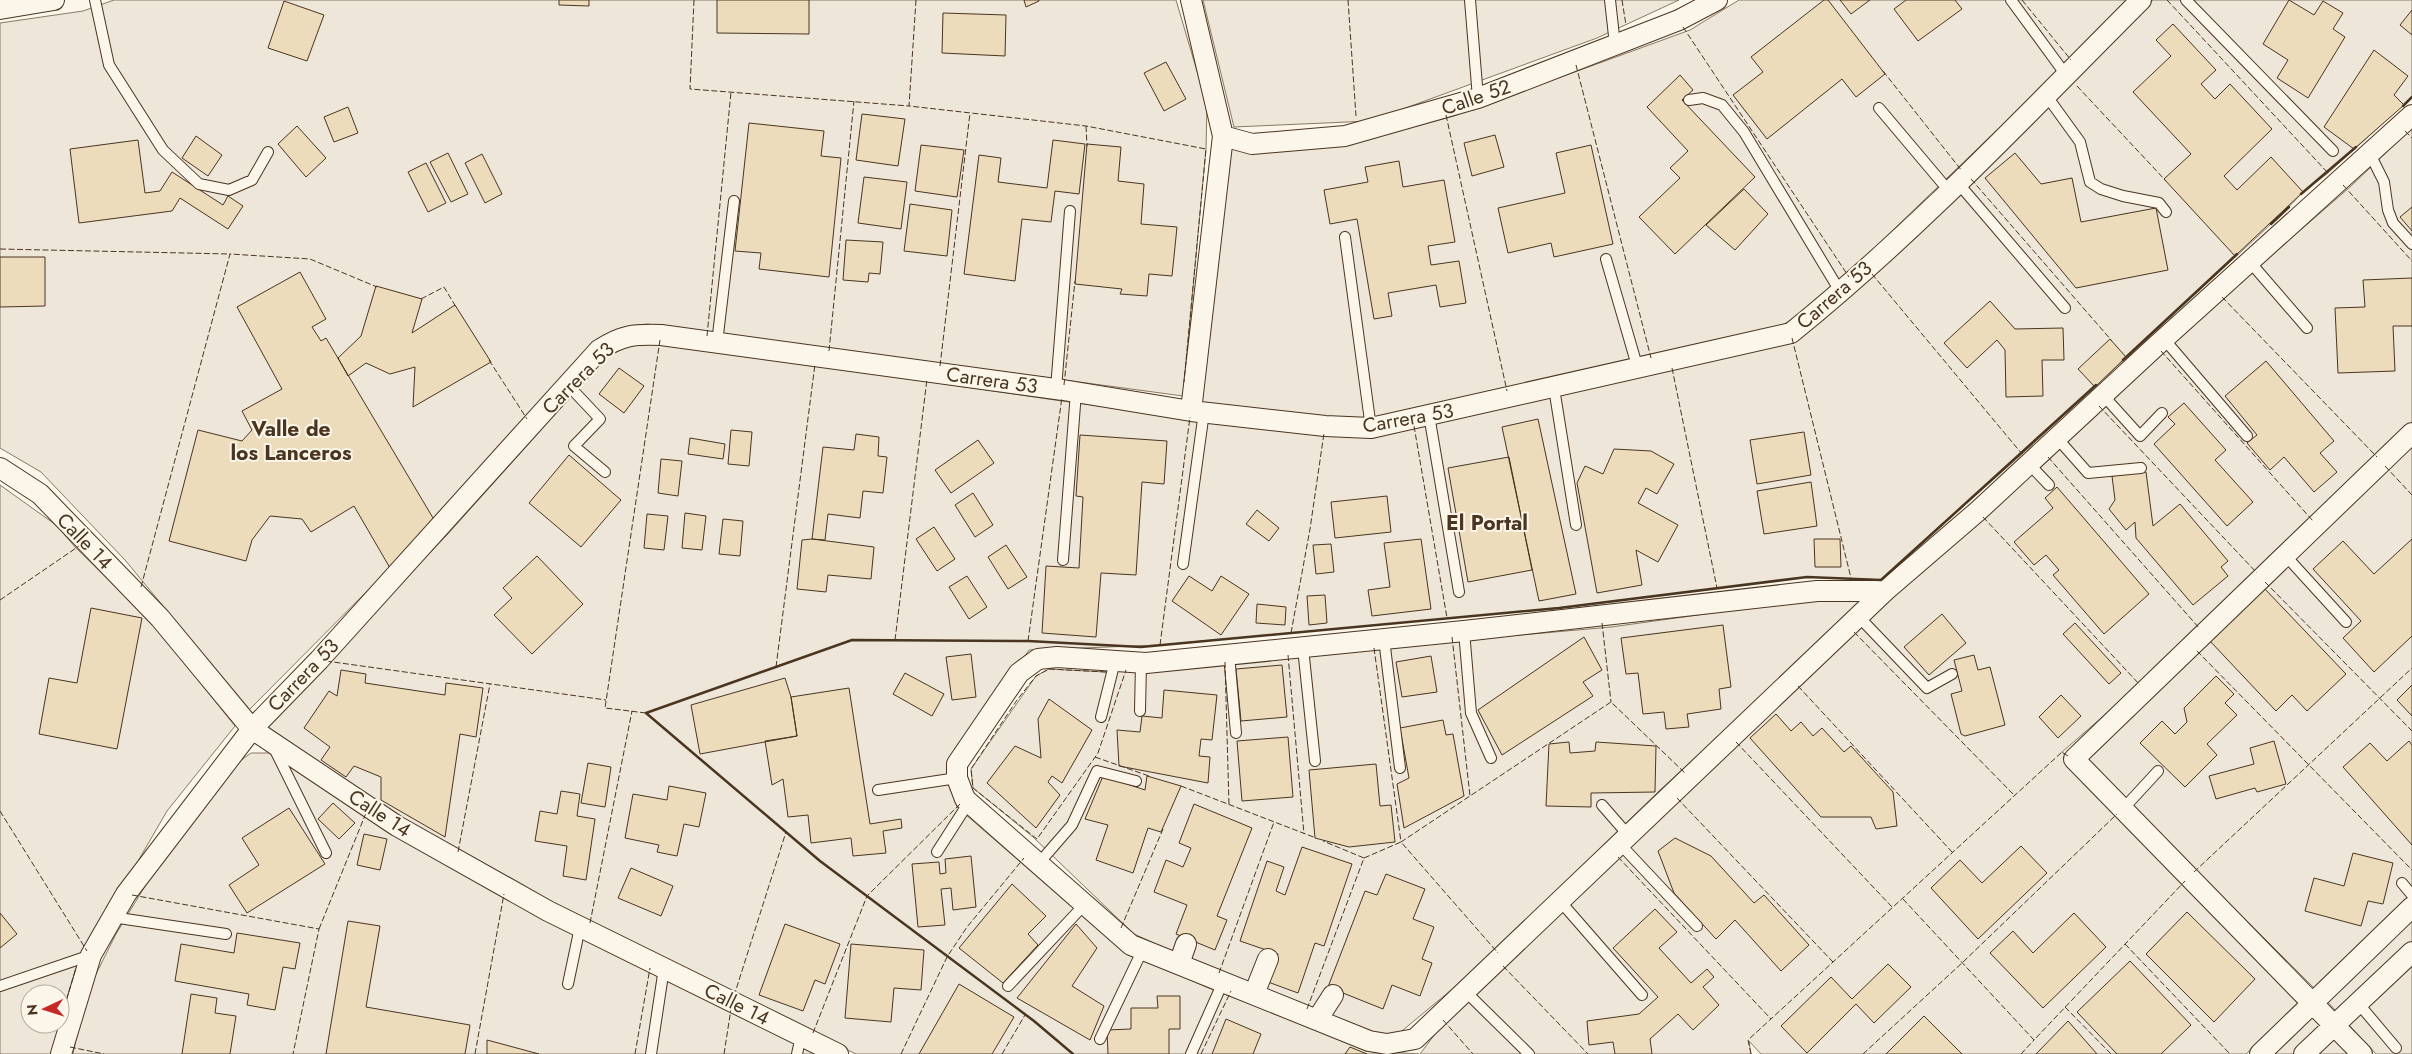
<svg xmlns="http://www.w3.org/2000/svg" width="2412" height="1054" font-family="Jost,sans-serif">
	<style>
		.green { fill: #ede6d9; stroke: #887966; fill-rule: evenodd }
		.building { fill: #ecdcbc; stroke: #4a3520 }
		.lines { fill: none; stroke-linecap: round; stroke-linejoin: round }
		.lane-casing { stroke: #4a3520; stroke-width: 12 }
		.street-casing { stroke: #4a3520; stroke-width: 22 }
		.lane { stroke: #fbf6e9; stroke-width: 10 }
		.street { stroke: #fbf6e9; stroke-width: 20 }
		.fence { stroke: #4a3520; stroke-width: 1; stroke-dasharray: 6 2.5; stroke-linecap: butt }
		.wall { stroke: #4a3520; stroke-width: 2.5 }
		.labels { text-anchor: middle; stroke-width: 4; stroke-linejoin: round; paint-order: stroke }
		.street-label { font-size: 20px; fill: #4a3520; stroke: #fbf6e9 }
		.neighbourhood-label { font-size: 21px; font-weight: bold; fill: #4a3520; stroke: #fbf6e9 }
	</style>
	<rect width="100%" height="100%" fill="#fbf6e9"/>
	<path class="green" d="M114 0H1176L1207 105 1206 149 1183 396 647 324 630 326 591 345 390 568 249 710 125 560 41 472 0 448V23L83 11Z
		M1203 0H1679L1597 38 1370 121 1234 127Z
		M1739 0H2126L2023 105 1819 301 1777 329 1361 421 1201 405 1230 143 1349 144 1454 116 1690 30Z
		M2153 0H2412V97L2328 173 2303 192 2283 213 2022 454 1881 580 1807 577 1559 608 1160 645 1029 650 949 764 957 807 1118 947 1206 987 1373 1051 1419 1054H856L611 935 404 822 263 726 447 535 559 410 602 356 642 340 1062 401 1271 429 1375 437 1793 341Z
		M2412 128V422L2161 666 2062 752 2300 1002 2246 1054H1761L1749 1041 1751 1054H1420L1435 1034 1884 603 2211 308 2350 187Z
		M2412 445V896L2316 990 2087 761Z
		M0 485 56 525 76 548 147 617 235 726 167 811 76 968 53 1054H0ZM30 994H60V1024H30Z
		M1821 598H1855L1859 604 1855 611 1660 790 1474 971 1397 1035 1383 1037 1206 967 1134 934 1033 837 973 788 971 769 1036 676 1049 669 1106 672 1126 670 1611 627Z
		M251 753H269L359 813 490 890 815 1054H73L85 996 116 934 179 830 232 767Z
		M2412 915V944L2337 1012 2326 1000Z
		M2412 963V1054H2376L2347 1023Z
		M2309 1013 2324 1030 2298 1054H2267Z
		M2332 1036 2349 1054H2313Z"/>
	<path class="building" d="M559 0H589V6L559 5Z
		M717 0H809V34L717 33Z
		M1024 0H1039V1L1026 7Z
		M1824 0H1828L1885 74 1856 97 1842 79 1767 139 1733 95 1763 72 1751 57Z
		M1840 0H1870L1851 14Z
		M1906 0H1955L1962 9 1918 41 1894 9Z
		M2289 0 2314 15 2323 1 2343 13 2333 29 2345 37 2308 98 2277 78 2288 60 2263 44Z
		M284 1 324 15 307 61 268 48Z
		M2412 10V35L2400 25Z
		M943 13 1006 15 1005 56 942 53Z
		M2173 24 2216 70 2201 84 2215 99 2230 84 2272 129 2224 176 2237 190 2271 157 2303 192 2235 256 2164 179 2191 154 2133 92 2171 56 2156 40Z
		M2374 50 2408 76 2394 95 2404 105 2354 149 2324 127Z
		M1166 62 1186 99 1164 111 1144 73Z
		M1680 75 1693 90 1682 100 1755 177 1675 254 1639 217 1680 178 1670 168 1688 151 1647 107Z
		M348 107 358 133 334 142 324 117Z
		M862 114 905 119 898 166 856 160Z
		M749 123 824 131 821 156 841 158 829 277 759 269 761 253 735 251Z
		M297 126 326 158 306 177 278 144Z
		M1495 135 1504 167 1472 176 1464 143Z
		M196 136 222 155 208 176 182 158Z
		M138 140 145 193 160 191 172 172 223 205 228 196 243 206 228 229 180 198 172 211 79 223 70 149Z
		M1053 140 1085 144 1079 194 1055 191 1051 222 1022 219 1015 281 964 274 979 155 1001 158 998 182 1047 188Z
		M1087 144 1121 147 1118 181 1144 184 1141 224 1177 227 1172 276 1149 274 1147 296 1120 294 1122 289 1075 284Z
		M921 145 964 150 957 197 915 191Z
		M1591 145 1613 244 1554 257 1551 243 1508 253 1498 208 1565 193 1556 153Z
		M448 153 468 194 451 202 430 162Z
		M2015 153 2041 184 2072 178 2081 222 2156 208 2168 270 2076 288 1985 178Z
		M482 154 502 194 485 203 465 163Z
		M1399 161 1403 187 1444 180 1455 242 1428 246 1431 265 1459 261 1466 303 1440 307 1436 285 1388 293 1392 316 1374 319 1357 219 1330 224 1324 190 1368 182 1365 167Z
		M426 163 446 203 428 212 408 172Z
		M864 177 907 182 901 229 858 223Z
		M1744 189 1768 214 1735 250 1706 225Z
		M910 204 952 210 947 256 904 251Z
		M2412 207V231L2400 217Z
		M846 240 883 242 880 274 869 273 868 282 843 280Z
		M0 257H45V306L0 307Z
		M300 272 326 319 312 327 321 341 326 338 436 523 390 568 354 506 311 532 302 519 270 516 252 540 246 561 169 541 198 430 242 441 252 430 242 411 282 389 237 307Z
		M2412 278V326H2393L2395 371 2338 373 2335 308 2365 307 2363 280Z
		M376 286 422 299 412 333 455 305 491 362 413 407 415 367 390 374 366 363 348 376 338 358 361 336Z
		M1990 301 2015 329 2063 328 2064 360H2042L2043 396 2006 397 2005 350 1997 340 1967 368 1944 343Z
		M2110 339 2126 357 2095 387 2078 369Z
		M2266 361 2334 441 2320 453 2337 472 2314 492 2284 457 2270 470 2247 443 2257 435 2225 396Z
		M619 368 644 386 624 413 599 394Z
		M2184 403 2226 450 2215 460 2253 502 2227 526 2154 444 2175 424 2168 417Z
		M1538 419 1576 594 1539 601 1502 427Z
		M731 430 752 432 749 466 728 464Z
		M1804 432 1811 475 1757 484 1750 440Z
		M856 434 879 437 878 456 887 457 883 493 863 491 860 518 828 514 825 540 812 539 823 447 854 450Z
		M1080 435 1167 441 1164 484 1142 482 1136 575 1101 573 1096 637 1042 633 1046 566 1079 568 1083 497 1076 496Z
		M690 438 725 444 723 459 688 454Z
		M978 440 994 463 951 493 935 470Z
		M1614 449 1651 451 1674 464 1657 494 1646 488 1638 503 1678 525 1658 562 1636 550 1642 585 1597 593 1577 483 1585 466 1603 474Z
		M569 455 621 500 581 547 529 503Z
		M1509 457 1532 570 1468 582 1448 468Z
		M661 459 682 461 678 496 658 493Z
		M2146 472 2153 526 2180 504 2228 561 2221 567 2228 576 2193 605 2136 538 2135 522 2126 530 2109 509 2115 500 2112 476Z
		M1811 482 1817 526 1764 534 1757 491Z
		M2057 487 2149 594 2104 634 2053 575 2059 570 2046 555 2034 565 2014 542 2053 508 2045 498Z
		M973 493 993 525 975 537 955 505Z
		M1387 496 1391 532 1335 538 1331 502Z
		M1257 510 1279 528 1269 541 1246 524Z
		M685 513 706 516 702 550 682 548Z
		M647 514 668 516 664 550 644 548Z
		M723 519 743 521 740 556 719 554Z
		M934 527 955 559 937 571 916 539Z
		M812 539 874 547 871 579 828 575 826 592 797 589 802 540Z
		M1421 539 1431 609 1372 616 1368 590 1390 587 1384 543Z
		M1814 539H1840L1841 567H1815Z
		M2412 539V636L2374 672 2343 638 2361 621 2313 569 2343 541 2374 574Z
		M1331 544 1334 572 1316 574 1313 545Z
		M1006 545 1027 577 1008 589 988 557Z
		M537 556 583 604 532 654 494 615 512 598 503 588Z
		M967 576 987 607 969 619 949 587Z
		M1189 576 1212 591 1221 576 1249 594 1221 635 1172 601Z
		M2264 588 2346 674 2307 711 2292 695 2276 711 2209 640Z
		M1325 595 1327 623 1309 625 1307 596Z
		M1257 604 1286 607 1285 625 1256 623Z
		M91 608 142 618 117 749 39 734 49 678 77 683Z
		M1942 614 1966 643 1929 675 1904 647Z
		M2075 623 2121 673 2109 684 2063 634Z
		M1723 625 1731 687 1719 689 1721 709 1687 714 1689 727 1666 729 1664 712 1643 714 1638 673 1626 674 1621 638Z
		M1584 637 1602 670 1583 682 1593 696 1502 755 1478 710Z
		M971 654 976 697 952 700 946 657Z
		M1974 655 1978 670 1990 667 2005 725 1965 736 1961 734 1951 694 1962 691 1954 660Z
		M1431 656 1437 692 1402 697 1396 662Z
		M1282 665 1287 717 1241 721 1236 669Z
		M341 670 366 674 365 683 445 695 446 683 483 688 476 737 460 734 445 837 381 800V777L354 766 346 777 321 760 330 747 304 728 329 691 337 696Z
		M905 673 944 694 932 716 893 694Z
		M2216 676 2234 694 2225 703 2237 715 2207 744 2217 755 2185 787 2140 743 2162 721 2175 734 2187 722 2184 708Z
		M785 678 791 697 797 736 700 754 691 705Z
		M2412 685V716L2397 700Z
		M849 688 870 824 901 819 902 828 883 831 886 853 853 856 851 838 811 843 808 815 788 817 783 779 772 785 765 741 797 736 791 697Z
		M1164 690 1217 695 1212 740 1201 739 1199 756 1210 757 1208 783 1119 766 1117 730 1140 732 1142 716 1162 718Z
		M2061 695 2081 716 2058 738 2039 717Z
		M1049 699 1092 730 1062 783 1052 776 1048 782 1060 795 1036 828 987 783 1015 746 1041 758 1038 719Z
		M1776 714 1791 731 1801 722 1813 736 1822 728 1844 752 1851 746 1893 792 1897 826 1876 829 1871 817H1821L1750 738Z
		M1443 720 1446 735 1453 734 1464 796 1404 828 1397 784 1409 778 1400 728Z
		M1288 737 1293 797 1242 801 1237 741Z
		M2274 741 2286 784 2257 792 2255 788 2216 799 2209 776 2254 764 2250 748Z
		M2409 741 2412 745V845L2343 767 2370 743 2387 761Z
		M1569 742 1570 753 1595 751 1596 742 1656 746 1655 792 1591 793V807L1546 806 1549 744Z
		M588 763 611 767 605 807 581 803Z
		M1376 764 1380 806 1391 805 1395 842 1349 847 1315 838 1309 770Z
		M1103 776 1145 790 1147 776 1181 786 1161 832 1148 828 1133 873 1096 860 1108 825 1085 819Z
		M669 786 706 793 699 827 684 824 677 856 657 852 659 845 625 838 633 794 667 800Z
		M561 791 580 794 577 816 595 819 586 880 563 876 567 846 535 841 540 811 557 814Z
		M333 803 355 823 339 839 318 819Z
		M1194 804 1252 828 1217 916 1227 920 1215 950 1176 934 1187 905 1154 892 1166 860 1183 867 1191 848 1179 843Z
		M289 808 325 864 247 913 229 885 259 865 242 838Z
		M364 834 387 839 380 870 357 865Z
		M1675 838 1711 856 1754 903 1764 895 1809 945 1781 971 1735 920 1716 939 1674 893 1658 851Z
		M2021 846 2047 873 1978 939 1931 888 1960 860 1982 883Z
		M1302 847 1352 864 1324 946 1315 943 1298 993 1268 982 1278 954 1240 941 1267 861 1284 867 1276 891 1285 895Z
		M2353 853 2393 863 2383 904 2368 901 2361 926 2305 911 2314 878 2344 886Z
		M971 856 976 907 953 910 951 888 941 889 945 925 918 927 912 864 939 862 940 874 946 873 945 859Z
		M631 868 673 886 661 916 618 898Z
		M1386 874 1425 889 1413 919 1434 927 1422 959 1432 963 1420 996 1392 985 1383 1009 1328 987 1365 891 1377 895Z
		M1012 884 1046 916 1028 934 1038 945 1003 983 959 948Z
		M1655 909 1677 932 1659 948 1691 983 1707 969 1714 977 1703 987 1719 1005 1693 1030 1678 1014 1650 1039 1652 1054H1615L1613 1042 1589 1045 1587 1021 1639 1014 1658 997 1613 948Z
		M2187 912 2255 979 2214 1022 2146 954Z
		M0 913 17 934 0 948Z
		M2074 913 2106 947 2043 1008 1990 953 2013 931 2033 953Z
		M348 921 380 926 366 1007 470 1025 465 1054H326Z
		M785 924 840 944 825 984 815 980 803 1011 759 995Z
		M1076 924 1097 948 1072 986 1104 1006 1090 1040 1017 998Z
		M237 933 300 943 295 969 283 967 275 1010 247 1005 249 994 175 981 181 944 234 953Z
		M851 944 924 950 921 990 894 988 891 1022 845 1018Z
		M2130 961 2191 1025 2161 1054H2117L2077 1012Z
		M1888 964 1911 987 1874 1023 1856 1004 1807 1053 1781 1026 1831 977 1852 999Z
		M959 984 1014 1017 992 1054H919Z
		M191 994 217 998 215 1013 236 1016 230 1054H182Z
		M1157 996H1180V1029H1169V1054H1108L1107 1030 1131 1029V1008H1158Z
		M1924 1016 1962 1054H1886Z
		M1226 1019 1261 1034 1253 1054H1212Z
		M2068 1021 2097 1054H2036Z
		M487 1040 539 1054H487Z
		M1350 1047 1367 1054H1345Z"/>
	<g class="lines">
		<defs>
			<path id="lane" d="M95 0 109 65 163 150 199 184 229 190 252 180 268 152
				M1470 0 1478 98
				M1610 0 1615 45
				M2011 0 2066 75
				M2186 0 2333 151
				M2046 95 2080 142 2090 182 2101 189 2123 196 2159 203 2166 212
				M1689 100 1703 98 1722 105 1744 132 1841 293
				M1879 108 1949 191
				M2370 154 2384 182 2388 210 2393 223 2412 244
				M1958 183 2065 308
				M1345 237 1371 428
				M1606 259 1638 369
				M2250 262 2307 328
				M2164 339 2247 436
				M717 343 734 201
				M568 385 600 419 574 446 605 472
				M1554 388 1576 525
				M1056 389 1070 211
				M2103 395 2140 436 2162 413
				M1429 415 1459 592
				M2057 438 2088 473 2141 468
				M2029 464 2049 485
				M2285 555 2346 622
				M1063 560 1076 392
				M1183 564 1204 412
				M1859 617 1927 688 1952 674
				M1464 631 1471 713 1491 758
				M1384 639 1400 768
				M1303 648 1315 761
				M1229 655 1236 733
				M1140 711 1141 663
				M1101 717 1115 661
				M275 750 326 853
				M878 790 957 778
				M1602 805 1629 836
				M2123 809 2158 771
				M1620 844 1697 926
				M937 852 969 802
				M1039 863 1072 825 1097 771 1136 781
				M2402 883 2412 895
				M1560 901 1642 995
				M112 917 226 934
				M568 984 580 927
				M0 986 91 955
				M1008 986 1085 904
				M1465 991 1529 1054
				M2358 1003 2396 1048
				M1100 1039 1143 949
				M651 1054 664 968
				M797 1054 801 1036
				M1191 1054 1223 982"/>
			<path id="street" d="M0 9 54 0
				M1223 136 1252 144 1345 136 1478 98 1679 20 1717 0
				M1191 411 1223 136 1191 0
				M0 468 40 494 160 618 252 729 397 826 548 911 838 1054
				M1885 591H1817L1464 631 1146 663 1057 657 1038 659 1019 673 957 764V778L965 799 1131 945 1369 1041 1387 1044 1415 1039 1885 591 1978 511 2156 346 2412 115
				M1179 964 1186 944
				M1254 994 1268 959
				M1317 1020 1333 995
				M61 1054 91 955 126 894 252 729 319 660 599 350C622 335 634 334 661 335L1063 390 1191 411 1325 426 1371 428 1791 333C1916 232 2027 114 2141 0
				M2260 1054 2412 907
				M2304 1054 2412 952
				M2362 1054 2074 759 2412 433"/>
		</defs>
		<use href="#lane" class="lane-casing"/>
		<use href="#street" class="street-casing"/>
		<use href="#lane" class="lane"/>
		<use href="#street" class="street"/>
		<path class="fence" d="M694 0 690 89 909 106
			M916 0 909 106 1086 126 1206 149 1184 382
			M1348 0 1356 116
			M1622 0 1626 25
			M2022 0 2071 60
			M2167 0 2328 173
			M1683 27 1849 277
			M1576 65 1651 358
			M1883 71 1962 171
			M2077 86 2166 181
			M1446 115 1507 391
			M1086 126 1087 146
			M2405 131 2412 138
			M1971 179 2112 341
			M2343 185 2412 261
			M0 249 230 254
			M1872 274 2022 454
			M2222 297 2377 457
			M421 299 444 287 456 307
			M707 336 731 92
			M1792 338 1851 578
			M829 351 854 101
			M2161 351 2313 521
			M489 360 527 419
			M940 366 970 113
			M1672 368 1717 588
			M1064 385 1075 281
			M2099 406 2257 573
			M1414 426 1447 618
			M2048 457 2200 629
			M2385 466 2412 495
			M1983 517 2140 685
			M2265 582 2412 731
			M141 587 230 254 310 259 377 287
			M0 600 79 546
			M1602 623 1611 702
			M1854 632 2015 796
			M1291 633 1310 529 1324 433
			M1452 637 1470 796
			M895 640 927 379
			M1028 641 1062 397
			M1160 645 1190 417
			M1374 648 1401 842 1611 702 1686 774
			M2197 651 2412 870
			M1288 655 1304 834
			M326 661 606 700
			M1225 662 1229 805
			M776 667 815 364
			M1106 672 1049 669 1036 676 1017 700 971 769 973 788 1037 839 1098 753 1126 670
			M1798 686 1953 853
			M646 713 605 708 660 340
			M1736 742 1893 908
			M1095 757 1149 776
			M1181 786 1316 838
			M1677 798 1833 962
			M0 811 87 951
			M458 852 490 684
			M1618 857 1771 1019
			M1364 858 1401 842 1498 953
			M2194 872 2412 668
			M132 895 319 929 293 1054
			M1903 899 2034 1040 2185 881
			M590 923 632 711
			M1121 928 1163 829
			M319 929 366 813
			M2125 944 2230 1054
			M1503 966 1588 1054
			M1219 973 1274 822
			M734 996 786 832
			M2065 1007 2111 1054
			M64 1008 76 968
			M1307 1009 1364 858 1323 841
			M1443 1020 1473 1054
			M813 1033 867 896 961 803
			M70 1047 104 1054
			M475 1054 504 894
			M635 1054 650 968
			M724 1054 731 1009
			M901 1054 947 957 967 927 1024 858
			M1002 1054 1025 1015
			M1201 1054 1231 991
			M1751 1054 1748 1040 2062 752 2068 756
			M1863 1054 1962 963 2117 814
			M2021 1054 2034 1040"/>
		<path class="wall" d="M2403 106 2412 97
			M2301 194 2356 147
			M2271 224 2289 207
			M2123 360 2237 254
			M1073 1054 1034 1021 820 861 646 713 852 640 1028 641 1141 647 1559 608 1807 577 1881 580 2096 385"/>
	</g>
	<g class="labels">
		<g class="street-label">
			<text transform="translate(1476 97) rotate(-19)" y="7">Calle 52</text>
			<text transform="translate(1834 295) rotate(-41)" y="7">Carrera 53</text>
			<text transform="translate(578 378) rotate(-45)" y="7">Carrera 53</text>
			<text transform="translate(992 380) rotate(8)" y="7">Carrera 53</text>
			<text transform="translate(1408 418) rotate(-10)" y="7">Carrera 53</text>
			<text transform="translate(85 541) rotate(46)" y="7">Calle 14</text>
			<text transform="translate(303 675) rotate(-46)" y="7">Carrera 53</text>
			<text transform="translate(380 813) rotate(33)" y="7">Calle 14</text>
			<text transform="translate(737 1004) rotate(26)" y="7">Calle 14</text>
		</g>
		<g class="neighbourhood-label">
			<text x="291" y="436">Valle de<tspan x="291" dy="24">los Lanceros</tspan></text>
			<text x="1487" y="530">El Portal</text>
		</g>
	</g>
	<g transform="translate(45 1009) rotate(266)"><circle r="24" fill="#fbf6e9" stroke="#b4a999"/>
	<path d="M0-4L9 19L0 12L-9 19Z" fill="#c62828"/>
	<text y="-8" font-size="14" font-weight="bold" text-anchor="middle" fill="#4a3520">N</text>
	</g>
</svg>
